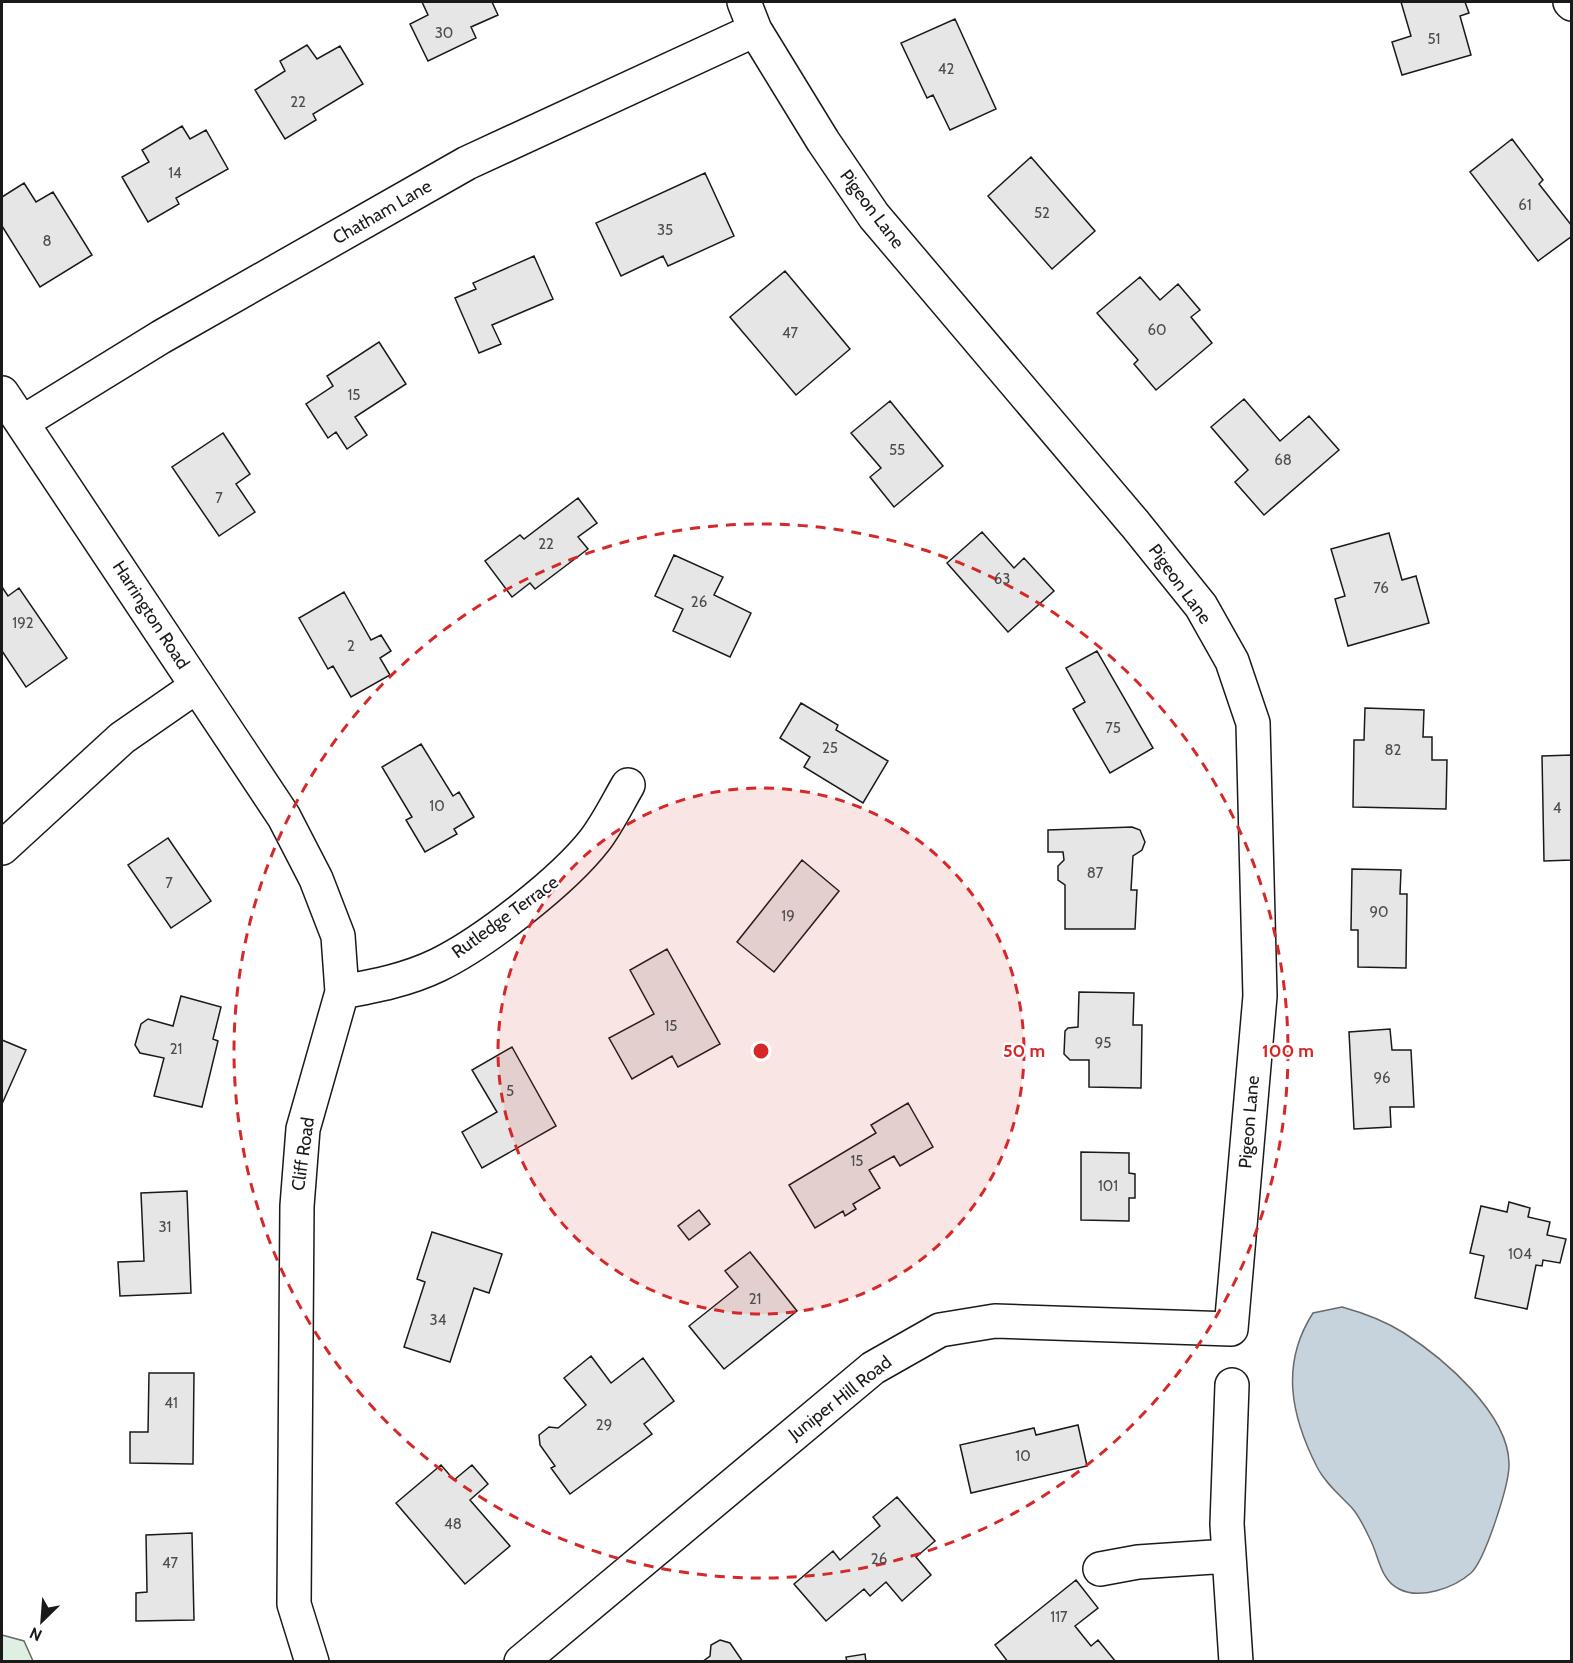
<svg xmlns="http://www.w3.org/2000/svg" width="1573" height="1663" font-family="Cabin,sans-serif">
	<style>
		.green { fill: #e0efe3; stroke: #6a6a6a; stroke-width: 1.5 }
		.water { fill: #c6d2dc; stroke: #6a6a6a; stroke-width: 1.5 }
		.building { fill: #e6e6e6; stroke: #1a1a1a; stroke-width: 1.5 }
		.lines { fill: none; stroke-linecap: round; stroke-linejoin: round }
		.minor-casing { stroke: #1a1a1a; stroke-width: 36 }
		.minor { stroke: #fff; stroke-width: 33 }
		.ring { fill: none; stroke: #d62828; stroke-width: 3; stroke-dasharray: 10 8 }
		.labels { text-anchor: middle; stroke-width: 4.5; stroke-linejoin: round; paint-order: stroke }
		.number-label { font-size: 15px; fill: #4d4d4d }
		.street-label { font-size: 18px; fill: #1a1a1a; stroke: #fff }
		.centre { fill: #d62828; stroke: #fff; stroke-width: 3 }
		.ring-label { font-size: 18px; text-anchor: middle; font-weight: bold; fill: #d62828; stroke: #fff; stroke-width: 4.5; stroke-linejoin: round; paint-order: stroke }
	</style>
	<rect width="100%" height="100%" fill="#fff"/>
	<path class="green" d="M2 1635 24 1641 33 1661H2Z"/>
	<path class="water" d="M1342 1307C1364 1313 1385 1321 1404 1333 1443 1358 1508 1413 1509 1463 1510 1483 1485 1560 1471 1573 1454 1588 1420 1600 1399 1589 1380 1580 1379 1556 1370 1539 1365 1529 1360 1517 1352 1508 1340 1495 1325 1483 1317 1467 1291 1416 1280 1364 1313 1313Z"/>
	<path class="building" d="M422 2H492L498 15 471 27 476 38 428 61 410 24 428 15Z
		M1401 2H1465L1469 13 1460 16 1471 55 1402 75 1392 42 1411 36Z
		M955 19 996 109 950 130 933 95 927 98 901 43Z
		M307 45 317 59 340 46 363 84 313 114 316 120 285 139 255 90 285 71 280 61Z
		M182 126 190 139 206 130 228 169 176 198 179 204 148 222 122 177 149 162 142 150Z
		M1512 139 1543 180 1539 184 1572 226V236L1538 261 1470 172Z
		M1031 157 1095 231 1052 269 988 196Z
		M705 173 734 236 668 266 663 256 621 276 596 223Z
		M24 183 36 202 53 192 92 255 40 287 2 226V197Z
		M534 256 553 299 492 325 501 344 479 353 455 298 476 289 473 283Z
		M785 271 850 349 796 395 730 317Z
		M1140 277 1160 300 1178 284 1200 310 1191 317 1212 343 1156 390 1134 364 1138 360 1097 313Z
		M379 342 406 384 355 417 367 435 347 449 336 432 328 438 306 404 333 386 327 376Z
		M1244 399 1280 441 1309 416 1339 450 1264 515 1235 482 1248 470 1211 427Z
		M890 401 943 466 894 507 870 477 881 468 851 433Z
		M223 433 250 474 236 484 255 512 219 536 172 467Z
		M578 498 597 523 578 537 588 549 535 589 530 583 512 597 485 561 520 535 524 539Z
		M982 532 1014 568 1024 558 1054 591 1008 632 947 563Z
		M1389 533 1402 580 1416 576 1429 623 1348 646 1335 599 1345 596 1331 549Z
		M674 555 723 577 714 595 751 613 730 657 673 631 683 609 655 596Z
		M2 587 8 596 19 588 67 658 26 687 2 651Z
		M344 592 371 640 381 635 391 651 380 658 390 675 351 697 333 666 328 669 299 618Z
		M1097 651 1153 748 1110 773 1073 709 1085 702 1066 668Z
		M801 703 838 725 836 730 888 761 863 803 804 767 810 757 780 738Z
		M1365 708 1424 710 1423 737H1432V760H1447L1446 809 1353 807 1354 740H1364Z
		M421 744 453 796 459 792 474 817 454 829 457 834 425 852 406 820 412 817 382 767Z
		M1572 755V860L1544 861 1542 756Z
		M1132 827 1140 830 1145 842 1142 850 1133 856 1131 890H1137L1135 929H1065V885L1058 880V866L1064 860 1063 852H1048V830Z
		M168 838 211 901 171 928 128 865Z
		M802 860 839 891 774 972 737 942Z
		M1352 869 1401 870 1400 894H1407L1406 968 1358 967V930H1351Z
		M667 949 720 1044 678 1067 672 1056 632 1079 609 1038 654 1014 630 970Z
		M1079 992 1134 993 1133 1025H1142L1141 1088 1089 1087V1060H1070L1064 1054 1065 1031 1068 1028 1078 1027Z
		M181 996 221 1007 213 1039 218 1041 202 1107 154 1096 164 1058 140 1053 135 1045 141 1024 148 1019 173 1026Z
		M1390 1029 1392 1050H1411L1414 1107H1390L1391 1127 1354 1129 1349 1032Z
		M2 1040 26 1050 2 1104Z
		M512 1047 556 1126 482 1168 462 1132 497 1112 472 1070Z
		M908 1103 933 1147 900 1166 894 1156 869 1170 880 1188 853 1204 856 1209 845 1216 843 1211 815 1228 789 1185 876 1133 871 1125Z
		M1081 1152 1129 1153V1173L1135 1174V1198H1129V1221L1081 1220Z
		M187 1191 191 1293 120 1296 118 1262 144 1261 141 1193Z
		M1509 1202 1530 1208 1528 1217 1550 1222 1547 1235 1566 1239 1560 1263 1543 1260 1542 1266 1536 1265 1527 1309 1475 1298 1484 1256 1470 1253 1481 1206 1507 1212Z
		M699 1210 710 1224 689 1240 678 1226Z
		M432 1232 502 1254 489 1293 474 1288 450 1362 404 1347 425 1282 417 1279Z
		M750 1252 797 1311 724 1369 689 1326 738 1287 725 1271Z
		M591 1356 611 1383 643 1358 674 1401 644 1424 652 1434 570 1494 551 1468 555 1466 540 1445 539 1435 549 1427 558 1428 586 1405 564 1378Z
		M149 1373H194L193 1464 130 1463V1432H148Z
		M1078 1425 1087 1466 971 1493 960 1445 1034 1428 1036 1435Z
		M441 1465 454 1480 472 1465 488 1484 470 1500 510 1546 465 1584 396 1503Z
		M897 1497 935 1541 916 1557 931 1575 902 1601 886 1582 870 1596 864 1589 826 1621 794 1584 833 1551 840 1560 880 1526 873 1517Z
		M192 1533 194 1620 136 1621V1593L147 1592 146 1535Z
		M1076 1580 1098 1608 1075 1626 1091 1646 1098 1640 1116 1662H1008L995 1645Z
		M720 1640 730 1643 743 1662H702L710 1656 711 1645Z
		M865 1654 866 1662H847L846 1657Z"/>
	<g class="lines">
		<defs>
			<path id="minor" d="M1570 2 1572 4
				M2 393 284 817 316 879 338 936 342 992 303 1129 297 1206 294 1604 312 1662
				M23 422 161 337 467 163 755 30
				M2 848 122 738 197 686
				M342 992C375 986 407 980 438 965 485 942 564 880 595 840 608 823 618 802 628 785
				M1232 1385 1227 1524 1236 1662
				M1100 1569 1138 1562 1228 1556
				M521 1662 873 1368 940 1330 995 1321 1231 1329 1260 996 1253 723 1232 661 1201 606 1135 524 874 216 823 141 755 30 744 2"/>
		</defs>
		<use href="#minor" class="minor-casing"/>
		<use href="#minor" class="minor"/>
	</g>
	<circle cx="761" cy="1051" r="263" fill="#d62828" fill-opacity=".12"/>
	<g class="ring">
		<circle cx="761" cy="1051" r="263"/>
		<circle cx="761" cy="1051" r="527"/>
	</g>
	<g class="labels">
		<g class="number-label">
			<text x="444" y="38">30</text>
			<text x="1434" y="44">51</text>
			<text x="946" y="74">42</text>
			<text x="298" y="107">22</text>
			<text x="175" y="178">14</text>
			<text x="1525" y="210">61</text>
			<text x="1042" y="218">52</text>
			<text x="665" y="235">35</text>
			<text x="47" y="246">8</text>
			<text x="1157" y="335">60</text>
			<text x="790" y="338">47</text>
			<text x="354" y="400">15</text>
			<text x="897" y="455">55</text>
			<text x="1283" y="465">68</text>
			<text x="219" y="503">7</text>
			<text x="546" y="549">22</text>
			<text x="1002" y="584">63</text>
			<text x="1381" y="593">76</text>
			<text x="699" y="607">26</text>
			<text x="23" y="628">192</text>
			<text x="351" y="651">2</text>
			<text x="1113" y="733">75</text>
			<text x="830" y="753">25</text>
			<text x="1393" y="755">82</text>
			<text x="437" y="811">10</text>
			<text x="1557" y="813">4</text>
			<text x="1095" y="878">87</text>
			<text x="169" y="888">7</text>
			<text x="1379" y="917">90</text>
			<text x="788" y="921">19</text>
			<text x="671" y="1031">15</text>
			<text x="1103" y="1048">95</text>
			<text x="176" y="1054">21</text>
			<text x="1382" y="1083">96</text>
			<text x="510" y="1096">5</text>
			<text x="857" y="1166">15</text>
			<text x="1108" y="1191">101</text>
			<text x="165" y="1232">31</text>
			<text x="1520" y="1259">104</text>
			<text x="755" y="1304">21</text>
			<text x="438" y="1325">34</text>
			<text x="171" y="1408">41</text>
			<text x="604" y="1430">29</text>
			<text x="1023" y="1461">10</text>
			<text x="453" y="1529">48</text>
			<text x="879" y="1564">26</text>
			<text x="170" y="1568">47</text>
			<text x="1059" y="1622">117</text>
		</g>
		<g class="street-label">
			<text transform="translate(872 209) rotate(53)" y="6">Pigeon Lane</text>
			<text transform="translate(382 212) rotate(-30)" y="6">Chatham Lane</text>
			<text transform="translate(1180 584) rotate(54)" y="6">Pigeon Lane</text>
			<text transform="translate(151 615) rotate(57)" y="6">Harrington Road</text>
			<text transform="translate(505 917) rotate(-36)" y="6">Rutledge Terrace</text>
			<text transform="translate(1249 1122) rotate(-85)" y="6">Pigeon Lane</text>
			<text transform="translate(303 1154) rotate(-82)" y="6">Cliff Road</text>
			<text transform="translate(840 1398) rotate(-38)" y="6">Juniper Hill Road</text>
		</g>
	</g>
	<circle cx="761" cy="1051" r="9" class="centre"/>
	<g class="ring-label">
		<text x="1024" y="1057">50 m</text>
		<text x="1288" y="1057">100 m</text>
	</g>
	<rect width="1573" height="1663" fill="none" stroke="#1a1a1a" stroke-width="6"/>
	<g transform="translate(42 1621) rotate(205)" stroke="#ffffff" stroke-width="4.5" paint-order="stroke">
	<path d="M0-4.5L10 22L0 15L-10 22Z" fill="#1a1a1a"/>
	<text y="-9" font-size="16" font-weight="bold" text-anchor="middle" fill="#1a1a1a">N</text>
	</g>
</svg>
